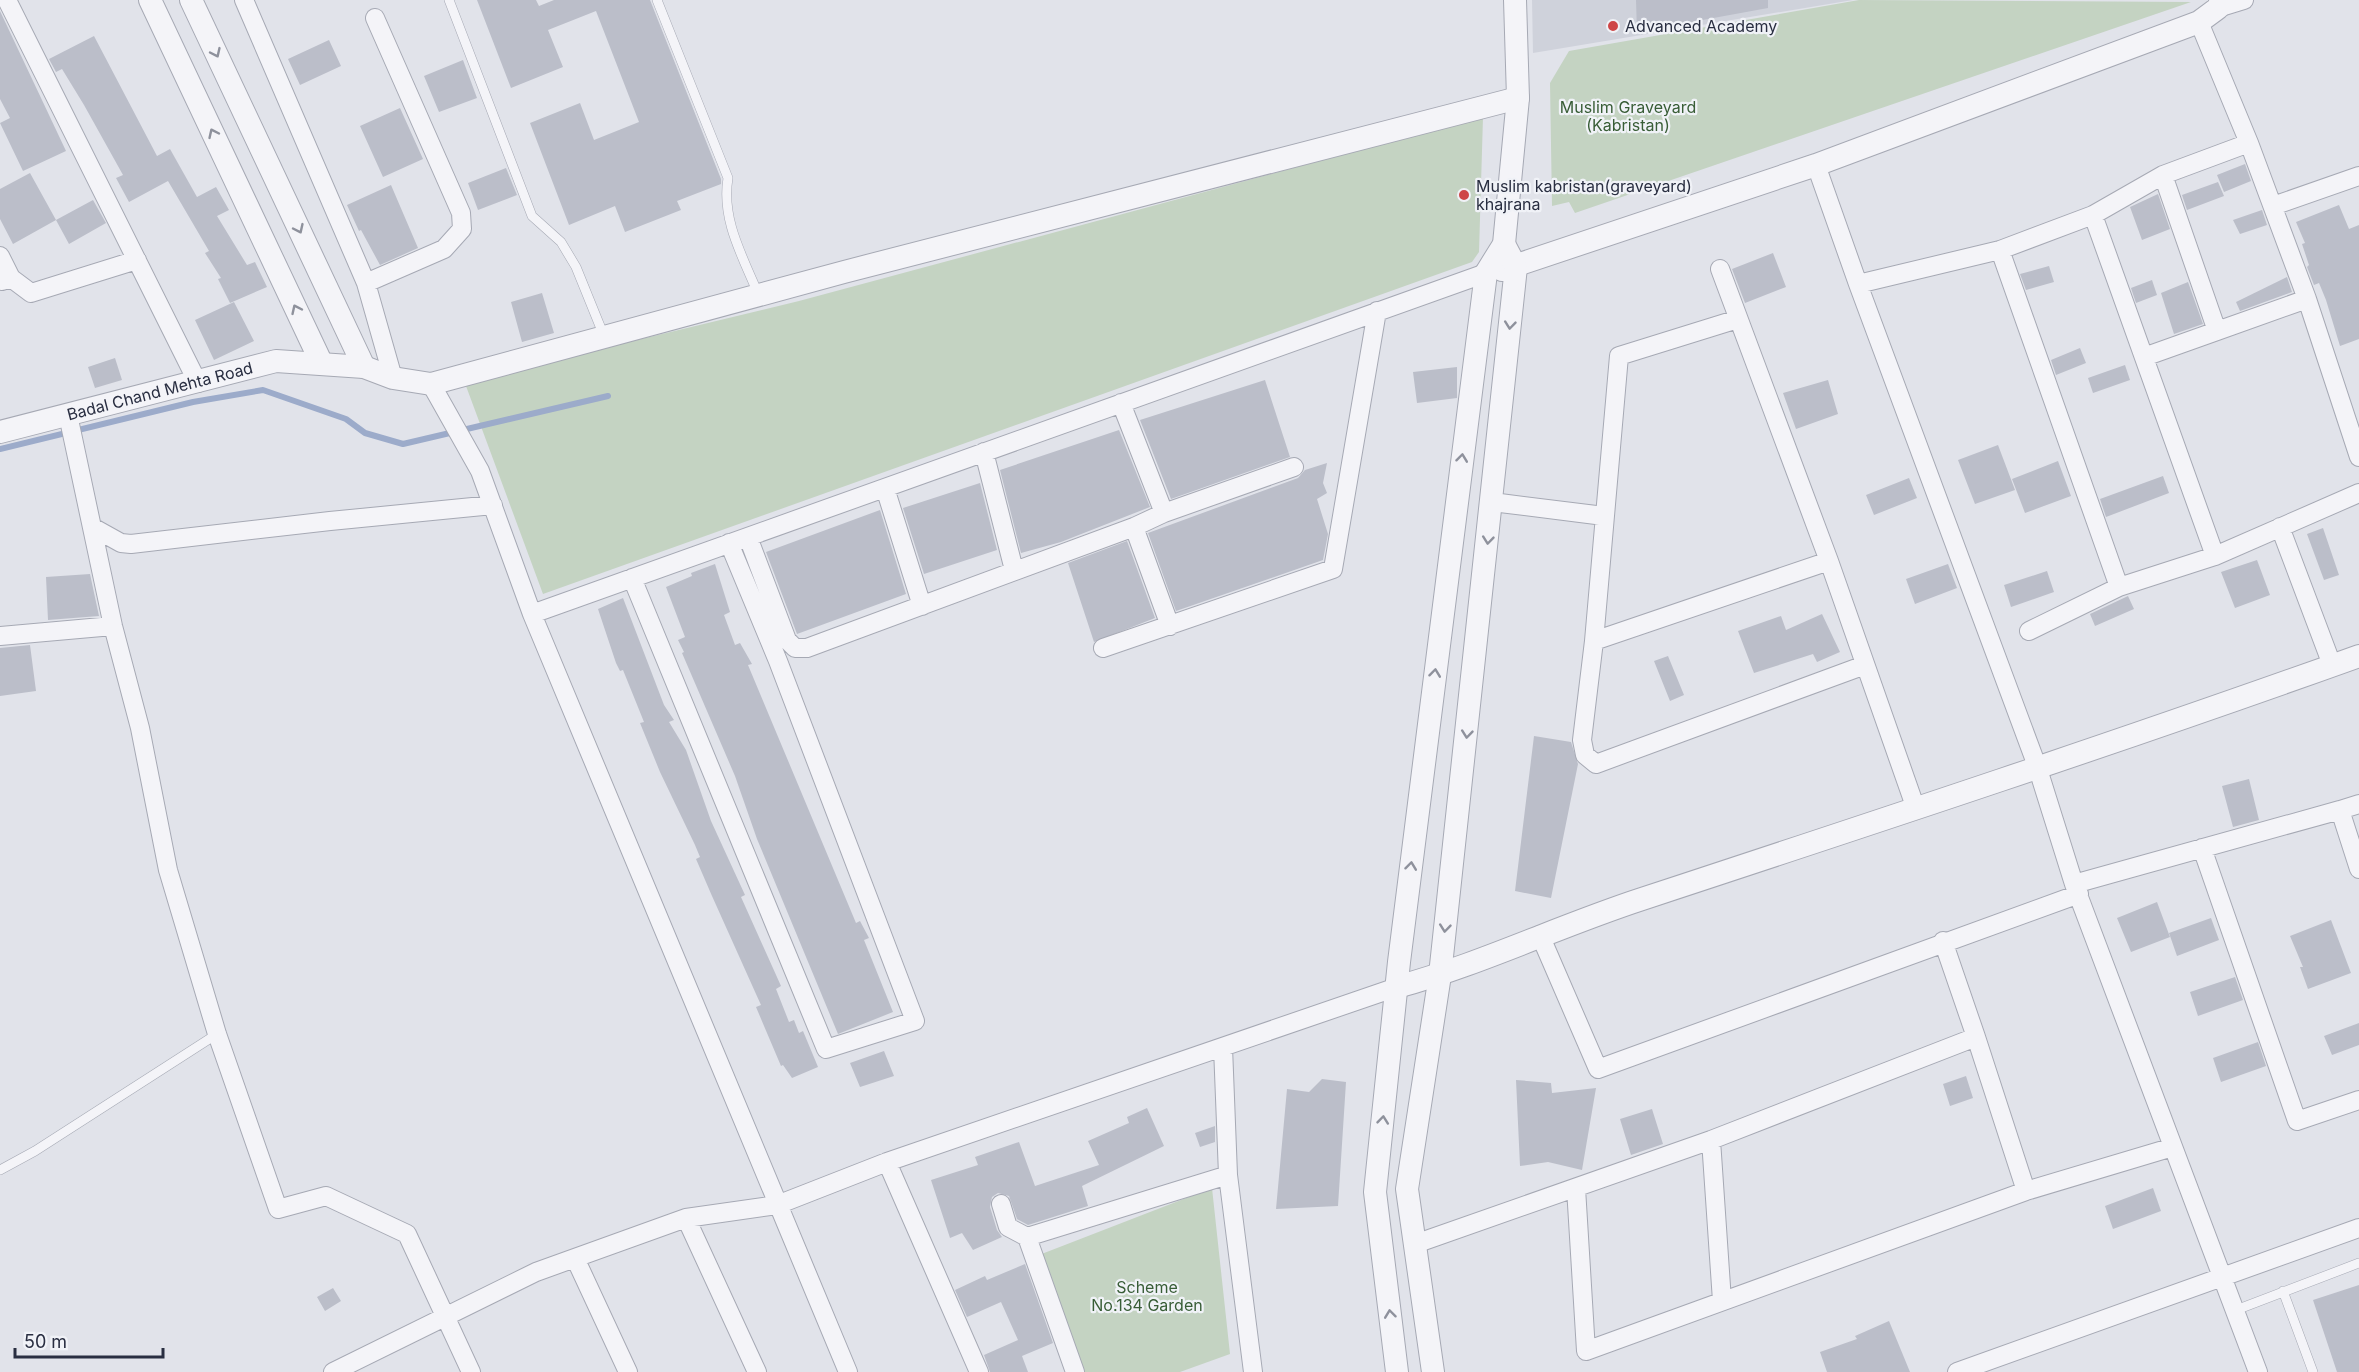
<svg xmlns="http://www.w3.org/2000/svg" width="2359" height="1372" font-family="Inter,sans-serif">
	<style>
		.built { fill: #cfd2db }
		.green { fill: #c4d3c2 }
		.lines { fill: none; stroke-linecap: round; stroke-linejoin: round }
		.stream { stroke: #9cabca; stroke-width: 6 }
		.building { fill: #bbbec9 }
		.service-casing { stroke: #a6a9b4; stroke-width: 10 }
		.minor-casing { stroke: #a6a9b4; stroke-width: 20 }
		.tertiary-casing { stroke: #a6a9b4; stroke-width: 24 }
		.service { stroke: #f4f4f8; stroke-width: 9 }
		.minor { stroke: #f4f4f8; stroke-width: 18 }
		.tertiary { stroke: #f4f4f8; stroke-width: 22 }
		.oneway { stroke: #8e919c }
		.poi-dot { fill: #ce4647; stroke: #f0f2f7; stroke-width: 2 }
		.labels { text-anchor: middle; stroke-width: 4.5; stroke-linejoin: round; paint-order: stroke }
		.poi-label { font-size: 16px; fill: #292e41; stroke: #f0f2f7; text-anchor: start }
		.park-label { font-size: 16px; fill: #385d36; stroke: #f0f2f7 }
		.street-label { font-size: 16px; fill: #292e41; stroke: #f0f2f7 }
	</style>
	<rect width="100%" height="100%" fill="#e1e3ea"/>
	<path class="built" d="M1532 0H1853L1533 53Z"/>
	<path class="green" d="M1859 0 2191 2 1575 213 1569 202 1552 206 1550 83 1569 51Z
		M1483 117 1479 252 1472 262 543 594 466 386 529 366 799 301Z
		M1212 1188 1230 1354 1180 1372H1080L1039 1255Z"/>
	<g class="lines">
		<path class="stream" d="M0 449 193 402 263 390 346 419 365 433 403 444 608 396"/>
	</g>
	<path class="building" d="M477 0H536L539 6 554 0H650L721 179V184L677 201 681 210 625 232 615 206 569 225 530 123 580 103 594 140 639 122 596 11 548 30 563 67 511 88Z
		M1636 0H1768V8L1637 32Z
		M0 11 66 151 23 171 0 123 10 118 0 99Z
		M94 36 157 156 170 149 197 197 216 187 229 210 217 216 247 265 255 262 267 287 230 303 218 279 221 278 205 253 209 251 168 181 129 202 116 178 123 175 84 105 62 69 56 72 49 59Z
		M329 40 341 66 300 85 288 59Z
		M463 60 477 98 439 112 424 76Z
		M400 108 423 159 383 177 360 126Z
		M2245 164 2251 181 2224 192 2217 175Z
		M506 168 517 195 478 210 468 183Z
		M30 173 56 220 13 244 0 219V189Z
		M2218 182 2224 196 2187 210 2182 195Z
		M391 185 418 248 380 265 361 230 359 231 347 205Z
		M2158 194 2170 229 2142 240 2130 207Z
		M93 200 106 223 69 244 56 220Z
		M2339 205 2349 229 2359 225V339L2340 346 2326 300 2319 283 2314 285 2307 267 2309 265 2302 244 2305 243 2296 222Z
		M2262 210 2267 225 2240 234 2233 220Z
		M1773 253 1786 287 1745 303 1732 269Z
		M2049 266 2054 282 2026 290 2020 274Z
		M2287 277 2292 292 2240 311 2236 302Z
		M2152 280 2157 295 2136 303 2131 288Z
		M2188 282 2203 324 2174 334 2161 293Z
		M542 293 554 333 522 342 511 302Z
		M234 302 254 341 214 360 195 320Z
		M2080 348 2086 363 2056 375 2051 360Z
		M115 358 122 380 95 388 88 367Z
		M2125 365 2130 380 2093 393 2088 378Z
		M1457 367V398L1417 403 1413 372Z
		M1265 380 1290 457 1171 499 1140 420Z
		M1828 380 1838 414 1796 429 1783 393Z
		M1119 430 1150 507 1061 542 1021 553 1000 470Z
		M1998 445 2015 490 1975 504 1958 460Z
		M2058 461 2071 496 2025 513 2012 479Z
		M1327 463 1323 483 1327 493 1317 499 1328 534 1323 560 1176 611 1148 533 1298 478 1305 470Z
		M2163 476 2169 493 2106 517 2100 499Z
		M1909 478 1917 498 1874 515 1866 495Z
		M980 483 997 550 924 574 903 508Z
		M880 510 906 594 797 634 766 552Z
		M2323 528 2339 575 2324 580 2307 534Z
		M1127 541 1155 618 1094 642 1068 563Z
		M2257 560 2270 595 2235 608 2221 572Z
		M715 564 730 612 724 615 735 645 740 643 752 664 748 665 856 923 860 921 869 938 864 940 893 1012 838 1034 757 839 735 776 682 653 684 652 678 640 685 637 666 587 692 576 691 573Z
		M1948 564 1957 588 1915 604 1906 579Z
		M2047 571 2054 592 2011 607 2004 585Z
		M90 574 99 616 48 620 46 577Z
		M2128 596 2134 609 2095 626 2090 614Z
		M623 598 664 705 674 720 669 722 686 750 711 821 745 895 741 897 781 986 776 989 789 1022 794 1020 799 1033 803 1031 818 1067 792 1078 783 1065 781 1066 756 1007 761 1005 756 994 712 896 696 859 700 857 695 845 660 772 640 723 644 722 623 670 620 671 616 663 598 609Z
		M1822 614 1840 652 1817 662 1813 654 1754 673 1738 631 1781 616 1786 630Z
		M30 645 36 691 0 696V648Z
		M1668 656 1684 695 1670 701 1654 661Z
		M1534 736 1571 742 1578 764 1551 898 1515 891Z
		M2249 779 2259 820 2233 827 2222 786Z
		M2157 902 2170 937 2131 952 2117 918Z
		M2211 918 2219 940 2177 956 2169 933Z
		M2331 920 2351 973 2308 989 2300 967H2303L2290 936Z
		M2235 977 2243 1000 2198 1016 2190 992Z
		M2359 1023V1045L2332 1055 2324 1036Z
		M2258 1042 2266 1066 2221 1082 2213 1058Z
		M884 1051 894 1076 860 1087 850 1063Z
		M1966 1076 1973 1098 1950 1106 1943 1084Z
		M1322 1079 1346 1082 1338 1206 1276 1209 1287 1089 1309 1092Z
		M1516 1080 1551 1083 1552 1093 1596 1088 1582 1170 1548 1162 1520 1166Z
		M1147 1108 1164 1146 1082 1186 1088 1206 1028 1225 1017 1219 1009 1196 998 1193 992 1197 990 1207 997 1230 1002 1237 973 1250 962 1233 950 1238 931 1180 978 1165 975 1157 1019 1142 1035 1186 1099 1165 1088 1141 1129 1123 1127 1117Z
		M1652 1109 1663 1144 1631 1155 1620 1119Z
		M1215 1126V1142L1200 1147 1195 1133Z
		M2153 1188 2161 1211 2113 1229 2105 1206Z
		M1025 1264 1053 1343 1022 1356 1028 1372H990L984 1355 1018 1340 1001 1302 967 1317 955 1290 985 1276 987 1280Z
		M2359 1285V1372H2337L2313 1300Z
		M333 1288 341 1301 325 1311 317 1297Z
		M1889 1321 1910 1372H1827L1820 1352 1857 1339 1855 1336Z"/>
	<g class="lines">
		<defs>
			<path id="service" d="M449 0 532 216 561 242 576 267 604 336
				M657 0 728 178C721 220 743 257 759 296
				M0 1170 35 1151 217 1034
				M2283 1291 2313 1372
				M2236 1310 2359 1263"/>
			<path id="minor" d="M7 0 198 383
				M244 0 366 283 393 378
				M2218 8 2244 0
				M1816 165 1858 284 2037 766 2074 884 2258 1372
				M2163 175 2217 331 2307 299 2249 143
				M2273 206 2359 176
				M2093 215 2215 556
				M2000 250 2119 587 2029 631
				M0 256 11 278 2 281
				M1720 269 1829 561 1916 809
				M11 278 31 293 137 260
				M366 283 444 249 462 229 461 213 375 18
				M1858 284 2000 250 2093 215 2163 175 2249 143 2199 22
				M2307 299 2359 457
				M1738 319 1619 356 1594 641 1829 561
				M2144 357 2217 331
				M431 384 480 471 532 614 848 1372
				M1121 403 1164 513
				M68 415 113 626 140 728 168 870 217 1034 278 1209 326 1196 407 1234 471 1372
				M984 452 1014 570
				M885 488 922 606
				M1492 502 1604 516
				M1134 527 1170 626
				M2280 527 2332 665
				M94 528 121 543 131 544 330 521 493 505
				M748 537 787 640 795 648H807L1134 527 1164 513 1294 467
				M632 578 826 1049 915 1021 778 661 729 543
				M2119 587 2215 556 2359 493
				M532 614 1486 273
				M0 636 113 626
				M1594 641 1582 740 1585 755 1596 764 1865 665
				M1103 648 1333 569 1377 311
				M2340 810 2359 804
				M2202 848 2297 1121 2359 1100
				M2074 884 2340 810 2359 869
				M1540 935 1598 1069 2079 894
				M1943 941 1976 1037
				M1223 1047 1228 1175 1253 1372
				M1711 1140 1722 1301
				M887 1162 979 1372
				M1576 1188 1586 1351 2026 1191
				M1001 1204 1008 1227 1027 1237 1075 1372
				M686 1218 757 1372
				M1027 1237 1228 1175
				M1415 1244 1711 1140 1976 1037 2026 1191 2173 1147
				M575 1258 628 1372
				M333 1372 536 1272 686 1218 777 1205 887 1162 1397 987
				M1957 1372 2359 1228"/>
			<g id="tertiary">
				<path d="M150 0 321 362"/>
				<path d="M191 0 364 367"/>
				<path d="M1502 270 1816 165 2199 22 2218 8 2221 0"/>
				<path id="s1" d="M0 432 276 361 364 367 393 378 431 384 844 272 1518 98"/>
				<path d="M1397 987C1481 964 1559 926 1642 899 1882 820 2122 741 2359 656"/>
				<path d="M1397 1372 1375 1192 1399 962 1486 273 1504 244 1518 98 1515 0"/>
				<path d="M1433 1372 1407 1189 1440 975 1516 267 1504 244"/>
			</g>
		</defs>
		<use href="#service" class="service-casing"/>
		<use href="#minor" class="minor-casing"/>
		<use href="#tertiary" class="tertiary-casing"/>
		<use href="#service" class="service"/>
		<use href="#minor" class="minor"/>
		<use href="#tertiary" class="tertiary"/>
	</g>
	<defs><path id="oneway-chevron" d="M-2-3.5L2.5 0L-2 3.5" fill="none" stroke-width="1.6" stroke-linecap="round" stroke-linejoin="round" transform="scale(1.5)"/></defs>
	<g class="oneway">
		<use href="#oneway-chevron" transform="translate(216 53) rotate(65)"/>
		<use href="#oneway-chevron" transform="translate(213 133) rotate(-115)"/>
		<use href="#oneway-chevron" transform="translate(299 229) rotate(65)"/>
		<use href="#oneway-chevron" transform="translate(296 309) rotate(-115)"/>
		<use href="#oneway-chevron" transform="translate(1510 325) rotate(96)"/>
		<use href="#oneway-chevron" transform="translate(1462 458) rotate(-83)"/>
		<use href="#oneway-chevron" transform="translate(1488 540) rotate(96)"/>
		<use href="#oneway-chevron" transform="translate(1435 673) rotate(-83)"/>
		<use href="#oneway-chevron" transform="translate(1467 734) rotate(96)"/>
		<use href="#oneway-chevron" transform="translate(1411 866) rotate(-83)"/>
		<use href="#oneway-chevron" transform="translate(1445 928) rotate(96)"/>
		<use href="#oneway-chevron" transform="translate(1383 1120) rotate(-84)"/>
		<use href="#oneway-chevron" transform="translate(1390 1314) rotate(-97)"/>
	</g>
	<g class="poi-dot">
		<circle cx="1613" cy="26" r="6"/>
		<circle cx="1464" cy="195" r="6"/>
	</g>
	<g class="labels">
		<g class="poi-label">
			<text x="1625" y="32">Advanced Academy</text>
			<text x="1476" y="192">Muslim kabristan(graveyard)<tspan x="1476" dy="18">khajrana</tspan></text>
		</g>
		<g class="park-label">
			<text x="1628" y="113">Muslim Graveyard<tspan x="1628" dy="18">(Kabristan)</tspan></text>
			<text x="1147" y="1293">Scheme<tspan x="1147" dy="18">No.134 Garden</tspan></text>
		</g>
		<g class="street-label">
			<text dy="6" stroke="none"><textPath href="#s1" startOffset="165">Badal Chand Mehta Road</textPath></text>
		</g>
	</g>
	<path d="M15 1348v9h148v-9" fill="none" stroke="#292e41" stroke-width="3"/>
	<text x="24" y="1348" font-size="18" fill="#292e41" stroke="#f0f2f7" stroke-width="4.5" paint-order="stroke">50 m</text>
</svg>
